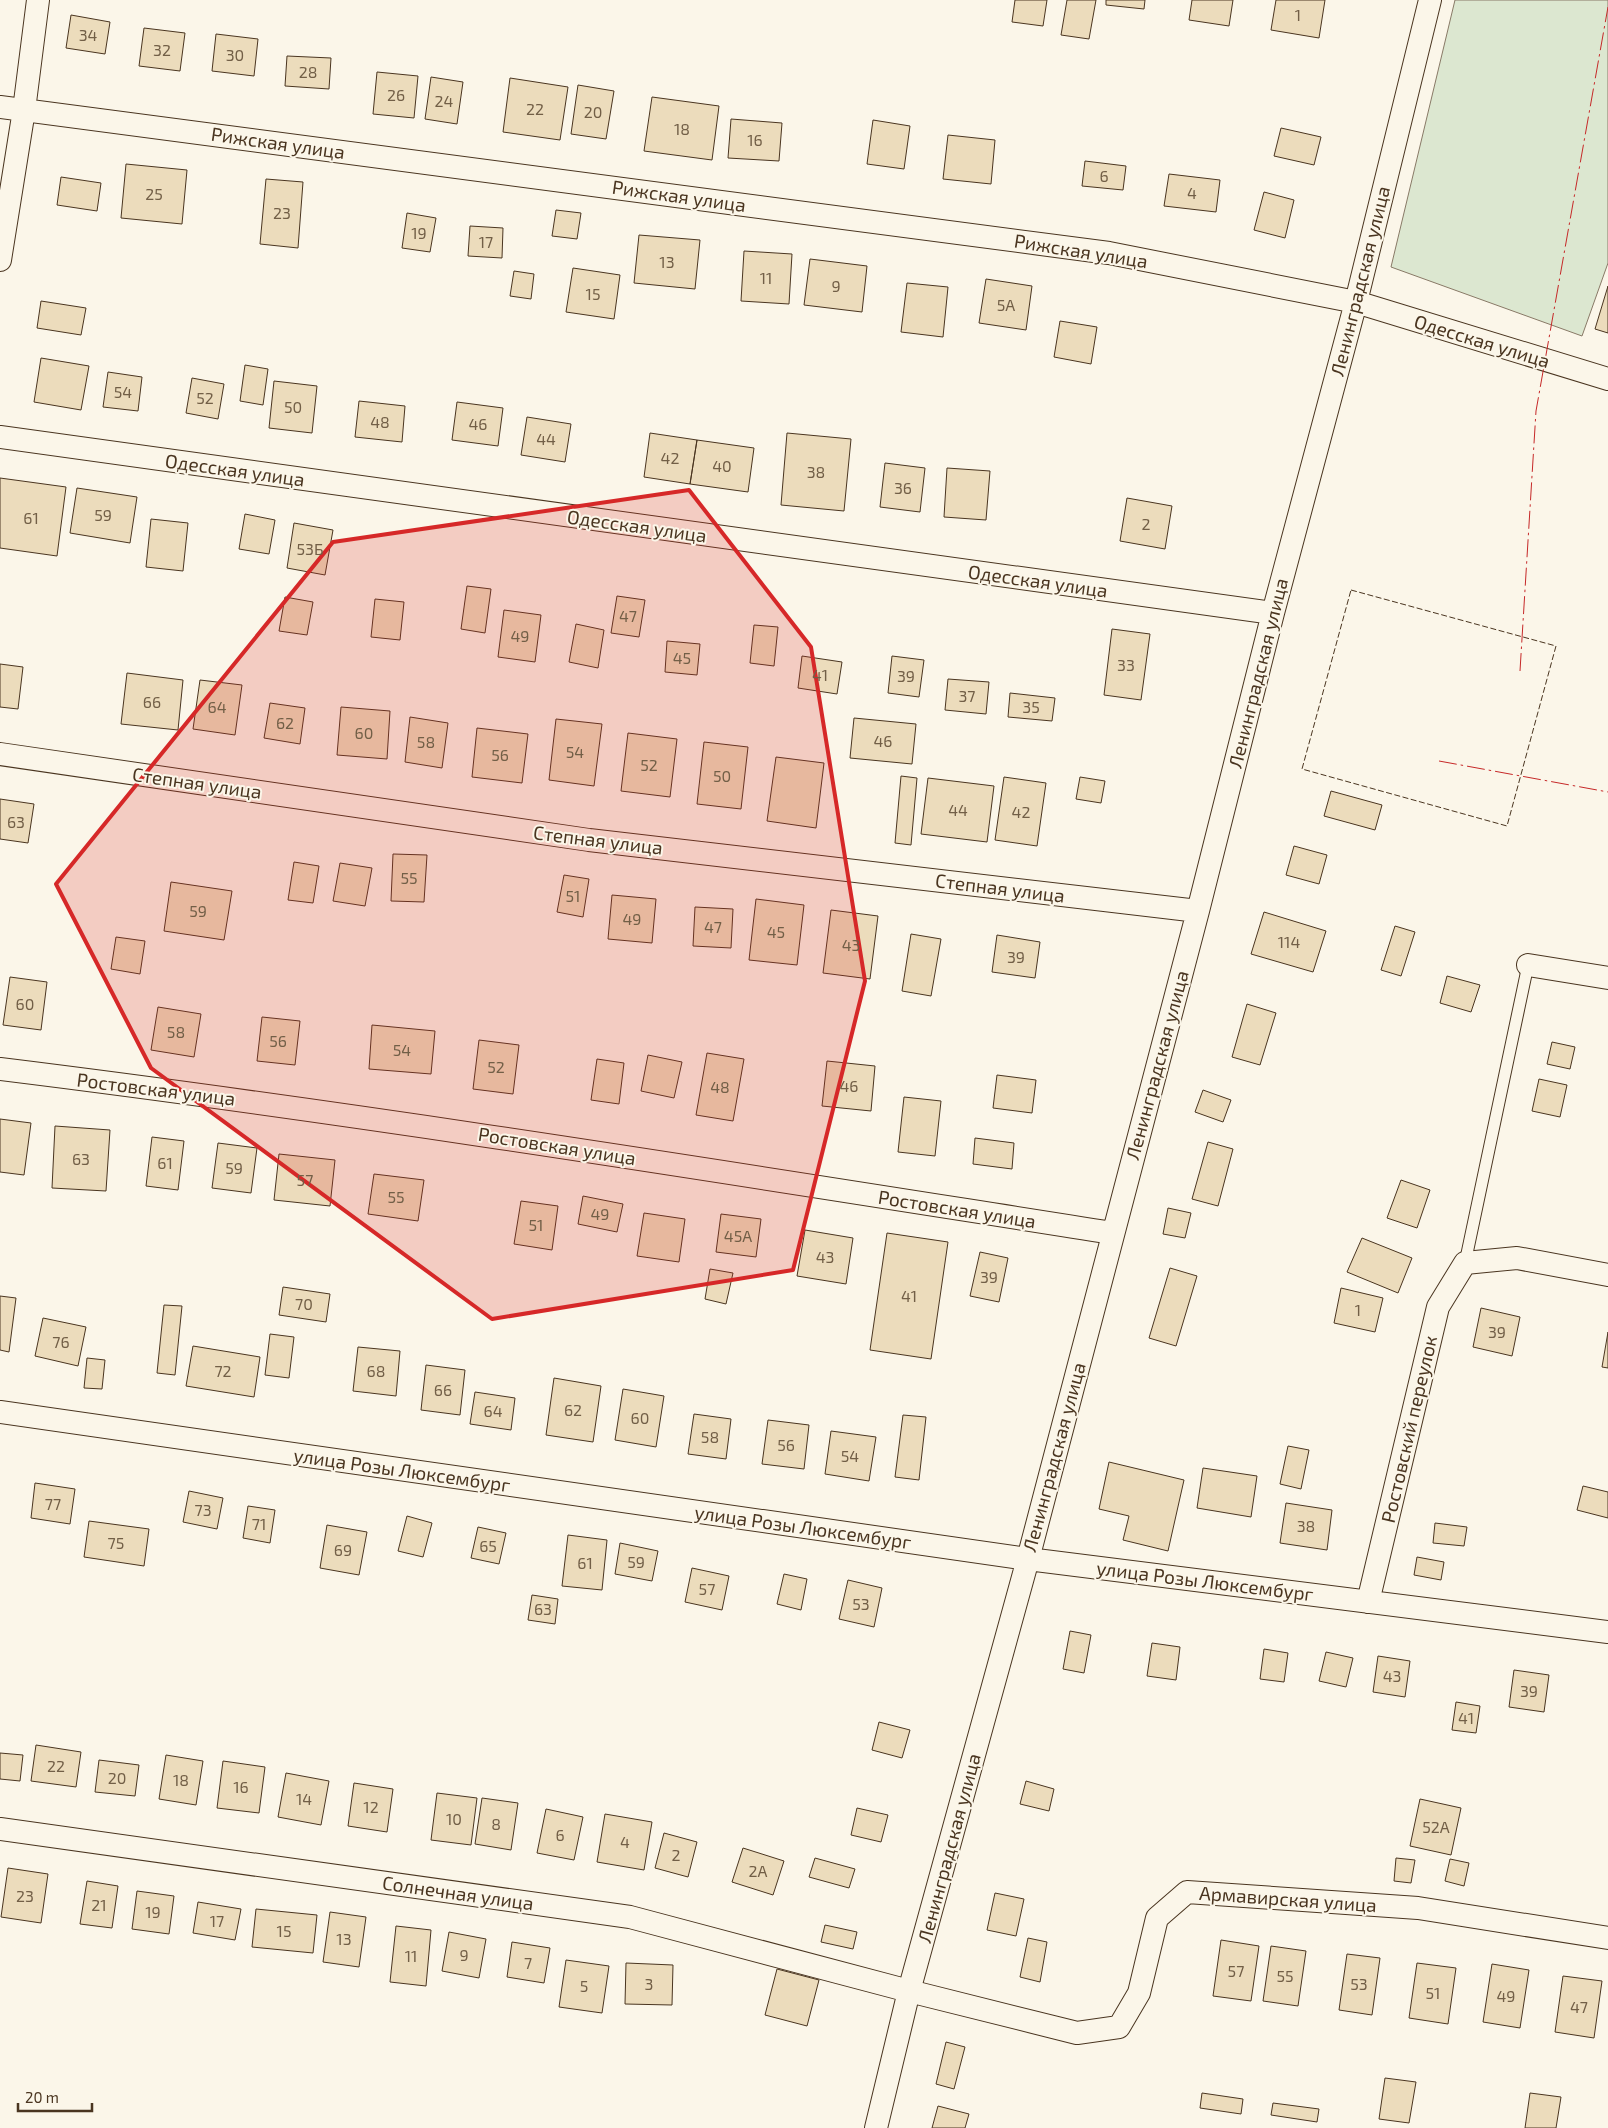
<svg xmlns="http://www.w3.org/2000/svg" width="1608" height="2128" font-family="'Exo 2',sans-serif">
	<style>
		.green { fill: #dce7d0; stroke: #887966 }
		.building { fill: #ecdcbc; stroke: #4a3520 }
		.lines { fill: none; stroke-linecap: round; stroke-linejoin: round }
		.lane-casing { stroke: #4a3520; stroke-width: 13 }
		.street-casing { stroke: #4a3520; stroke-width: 24 }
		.lane { stroke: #fbf6e9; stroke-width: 11 }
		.street { stroke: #fbf6e9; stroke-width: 22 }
		.fence { stroke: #4a3520; stroke-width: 1; stroke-dasharray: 6 2.5; stroke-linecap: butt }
		.power { stroke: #c62828; stroke-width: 1; stroke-dasharray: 18 4 2.5 4; stroke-linecap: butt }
		.marked { fill: #d62828; fill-opacity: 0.2; stroke: #d62828; stroke-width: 4; stroke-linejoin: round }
		.labels { text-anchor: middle; stroke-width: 4; stroke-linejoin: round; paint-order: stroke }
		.number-label { font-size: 16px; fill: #725f47 }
		.street-label { font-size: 19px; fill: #4a3520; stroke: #fbf6e9 }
	</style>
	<rect width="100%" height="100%" fill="#fbf6e9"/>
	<path class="green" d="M1455 0H1608V263L1582 336 1391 267Z"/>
	<path class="building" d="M1015 0H1047L1043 26 1012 22Z
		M1067 0H1096L1089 39 1061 35Z
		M1106 0H1145L1144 9 1106 5Z
		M1192 0H1233L1229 26 1189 20Z
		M1276 0H1325L1319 38 1271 30Z
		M71 15 110 22 105 54 66 48Z
		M144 28 185 33 180 71 139 66Z
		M216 34 258 39 254 76 212 71Z
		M287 56 331 58 329 89 285 86Z
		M377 72 418 76 414 118 373 114Z
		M431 77 463 82 457 124 425 119Z
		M510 78 568 87 560 140 503 132Z
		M578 85 614 91 606 139 571 134Z
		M652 97 719 106 712 160 644 151Z
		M731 119 782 123 779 161 728 158Z
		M873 120 910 126 904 169 867 164Z
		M1281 128 1321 137 1314 165 1274 156Z
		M948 135 995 140 991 184 943 179Z
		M1085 161 1126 166 1123 190 1082 186Z
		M126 164 187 170 182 224 121 218Z
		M1169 174 1220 180 1216 212 1164 206Z
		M61 177 101 183 97 211 57 205Z
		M266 179 303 182 298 248 260 244Z
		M1264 192 1294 200 1285 238 1254 230Z
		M556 210 581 213 577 239 552 236Z
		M407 213 436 218 430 252 402 248Z
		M470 226 503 228 502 258 468 256Z
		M639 235 700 240 695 289 634 283Z
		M744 251 792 254 789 304 741 301Z
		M810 259 867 266 862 312 804 305Z
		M573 268 620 275 614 319 566 312Z
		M514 271 534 274 531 299 510 296Z
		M986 279 1032 286 1026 330 979 323Z
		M907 283 948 287 943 337 901 332Z
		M1608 286V333L1595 329Z
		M41 301 86 308 81 335 37 328Z
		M1060 321 1097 327 1091 364 1054 357Z
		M41 358 89 366 81 410 34 402Z
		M245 365 268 369 263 405 240 401Z
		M108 372 142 377 138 411 103 407Z
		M192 378 224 384 218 419 186 413Z
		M274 381 317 386 312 433 269 428Z
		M359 401 405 406 402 442 355 437Z
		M457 402 503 408 498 446 452 440Z
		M527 417 571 424 565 462 521 455Z
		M650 433 697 440 690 484 644 477Z
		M787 433 851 439 844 511 781 505Z
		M697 440 754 448 748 492 690 484Z
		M885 463 925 468 920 512 880 507Z
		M947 468 990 471 986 520 944 517Z
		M0 478 66 487 57 556 0 548Z
		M77 488 137 497 130 543 70 533Z
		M1127 498 1172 506 1165 549 1120 541Z
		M245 514 275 520 269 554 239 549Z
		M151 519 188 523 183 571 146 567Z
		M294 523 333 530 325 575 287 568Z
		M467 586 491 589 485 633 461 629Z
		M617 596 645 600 639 637 611 633Z
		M285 597 313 602 307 635 279 631Z
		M375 599 404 602 400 640 371 637Z
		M504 610 541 615 535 662 498 657Z
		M576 624 604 630 598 668 569 662Z
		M754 625 778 627 774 666 750 663Z
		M1112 629 1150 634 1141 700 1104 695Z
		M667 641 700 644 697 675 665 672Z
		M802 656 842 662 837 694 798 688Z
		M892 656 924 660 919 697 888 693Z
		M0 664 23 667 18 709 0 707Z
		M127 673 183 680 178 730 121 724Z
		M948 679 989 682 986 714 945 710Z
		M200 680 242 685 235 735 193 729Z
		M1010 693 1055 698 1052 721 1008 717Z
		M270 703 305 708 300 744 264 738Z
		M341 707 390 711 387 759 337 755Z
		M410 717 448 723 442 768 405 762Z
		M854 718 916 724 912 764 850 758Z
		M556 719 602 724 594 786 549 780Z
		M477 728 528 734 522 783 472 777Z
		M628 733 677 739 670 797 621 791Z
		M704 742 748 747 741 809 697 804Z
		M776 757 824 763 816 828 767 821Z
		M901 776 917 778 911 845 895 843Z
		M1004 777 1046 783 1037 846 995 840Z
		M1080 777 1105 781 1101 803 1076 799Z
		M928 778 994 786 987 842 921 834Z
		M1331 791 1382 805 1375 830 1324 816Z
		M0 799 34 804 28 843 0 839Z
		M1294 846 1327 855 1319 884 1286 875Z
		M393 854 427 855 424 902 391 901Z
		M294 862 319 866 313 903 288 900Z
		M340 863 372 868 365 906 333 901Z
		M564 875 589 879 583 917 557 912Z
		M171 882 232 891 224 940 164 931Z
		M612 895 656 899 652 943 608 939Z
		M756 899 804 905 797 965 749 960Z
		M695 907 733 909 731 948 693 946Z
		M831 910 878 916 870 979 823 973Z
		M1264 912 1326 931 1313 972 1251 954Z
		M1395 926 1415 932 1401 976 1381 970Z
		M911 934 941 939 931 996 902 991Z
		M997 935 1040 942 1035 978 992 972Z
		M116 937 145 941 140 974 111 969Z
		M1447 976 1480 985 1471 1012 1440 1003Z
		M10 977 47 982 41 1030 3 1025Z
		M1247 1004 1276 1013 1260 1065 1232 1057Z
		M158 1007 201 1014 194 1057 151 1050Z
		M262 1017 300 1021 295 1065 257 1061Z
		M372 1025 435 1031 431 1074 369 1069Z
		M479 1040 519 1045 513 1094 473 1089Z
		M1552 1042 1575 1047 1570 1069 1547 1064Z
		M707 1053 744 1059 733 1121 696 1115Z
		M648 1055 682 1062 674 1098 641 1091Z
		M597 1059 624 1063 619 1104 591 1100Z
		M827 1061 875 1066 871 1111 822 1106Z
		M997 1075 1036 1080 1032 1113 993 1108Z
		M1539 1079 1567 1085 1560 1117 1532 1111Z
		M1203 1090 1231 1100 1223 1122 1195 1112Z
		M904 1097 941 1101 935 1156 898 1152Z
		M0 1119 31 1123 24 1175 0 1172Z
		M55 1126 110 1130 106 1191 52 1188Z
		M152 1137 184 1141 178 1190 146 1186Z
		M975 1138 1014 1143 1012 1169 973 1164Z
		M1208 1142 1233 1149 1218 1206 1192 1199Z
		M218 1143 257 1148 251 1193 212 1188Z
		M279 1154 335 1160 330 1206 274 1200Z
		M374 1174 424 1180 418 1221 368 1214Z
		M1401 1180 1430 1190 1417 1228 1387 1218Z
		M583 1196 623 1204 617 1232 578 1224Z
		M521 1201 558 1206 552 1250 514 1244Z
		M1168 1208 1191 1213 1185 1238 1163 1234Z
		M644 1213 685 1219 679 1262 637 1256Z
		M721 1214 761 1219 756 1257 716 1252Z
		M805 1230 853 1238 846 1284 797 1276Z
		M887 1233 948 1242 931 1359 870 1350Z
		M1362 1238 1412 1258 1398 1293 1347 1272Z
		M980 1252 1008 1258 999 1302 970 1296Z
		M1170 1268 1197 1276 1176 1346 1149 1338Z
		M710 1269 733 1273 726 1304 705 1299Z
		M283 1287 330 1294 326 1322 279 1315Z
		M1341 1288 1383 1298 1375 1332 1334 1323Z
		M0 1296 16 1298 9 1352 0 1350Z
		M164 1305 182 1306 175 1375 157 1373Z
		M1481 1308 1520 1317 1512 1356 1473 1347Z
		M43 1318 86 1327 78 1366 35 1356Z
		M1608 1332V1368L1602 1367Z
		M270 1334 294 1337 289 1378 265 1375Z
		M193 1346 260 1357 254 1397 186 1386Z
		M358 1347 400 1351 396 1396 353 1391Z
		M87 1358 105 1360 102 1389 84 1388Z
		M426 1365 465 1370 460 1415 421 1410Z
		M554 1378 601 1386 593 1442 546 1435Z
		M623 1389 664 1396 656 1447 615 1440Z
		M475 1392 515 1398 511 1430 470 1424Z
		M694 1414 731 1419 726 1459 688 1454Z
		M903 1415 926 1417 919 1480 895 1477Z
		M768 1420 809 1425 804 1469 762 1464Z
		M831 1431 876 1437 869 1481 825 1474Z
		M1288 1446 1309 1450 1301 1489 1280 1484Z
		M1109 1462 1184 1480 1168 1551 1123 1540 1129 1516 1099 1509Z
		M1203 1468 1257 1476 1251 1517 1197 1508Z
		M35 1483 75 1489 70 1524 31 1518Z
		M1583 1486 1608 1492V1518L1577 1510Z
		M189 1491 223 1498 217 1529 183 1522Z
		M1286 1503 1332 1510 1327 1550 1280 1543Z
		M248 1506 275 1510 270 1543 243 1538Z
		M407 1516 432 1523 423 1557 398 1551Z
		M89 1521 149 1529 144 1566 84 1557Z
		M1435 1523 1467 1527 1464 1546 1433 1543Z
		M327 1525 367 1532 359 1575 320 1568Z
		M478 1527 506 1533 499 1564 471 1558Z
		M568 1535 607 1540 602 1590 562 1586Z
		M620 1543 658 1551 652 1581 615 1574Z
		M1417 1557 1444 1562 1441 1580 1414 1575Z
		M692 1568 729 1576 722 1610 685 1602Z
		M784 1574 807 1579 801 1610 777 1604Z
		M848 1580 882 1588 874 1627 839 1619Z
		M532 1595 558 1599 555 1624 528 1620Z
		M1070 1631 1091 1635 1084 1673 1063 1669Z
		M1152 1643 1180 1647 1176 1680 1147 1676Z
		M1264 1649 1288 1653 1284 1682 1260 1679Z
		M1326 1652 1353 1658 1346 1687 1319 1681Z
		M1378 1656 1410 1661 1405 1697 1373 1692Z
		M1514 1670 1549 1675 1544 1712 1509 1707Z
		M1456 1702 1480 1706 1476 1733 1452 1730Z
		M879 1722 910 1730 902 1758 872 1750Z
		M36 1745 81 1752 76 1787 31 1781Z
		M0 1753 23 1755 20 1781 0 1779Z
		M166 1755 203 1761 196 1805 159 1799Z
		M99 1760 139 1765 135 1796 95 1792Z
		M223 1761 265 1767 259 1813 217 1808Z
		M286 1773 329 1781 321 1825 278 1817Z
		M1026 1781 1054 1789 1049 1811 1020 1804Z
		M354 1783 393 1789 387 1832 348 1826Z
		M437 1793 477 1798 471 1845 431 1840Z
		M482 1798 518 1803 511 1850 475 1844Z
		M1420 1799 1461 1808 1451 1855 1410 1846Z
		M857 1808 888 1815 881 1842 851 1835Z
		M546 1809 583 1817 574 1860 537 1853Z
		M605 1814 652 1822 644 1870 597 1862Z
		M664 1833 697 1842 688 1877 655 1868Z
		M743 1848 784 1861 773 1895 732 1882Z
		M815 1858 855 1869 849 1888 809 1877Z
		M1396 1858 1415 1860 1411 1883 1394 1881Z
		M1450 1859 1469 1863 1464 1886 1445 1881Z
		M8 1868 48 1874 41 1923 1 1917Z
		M87 1881 118 1886 112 1928 80 1924Z
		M137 1891 174 1896 169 1934 132 1929Z
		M995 1893 1024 1899 1016 1936 987 1930Z
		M198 1902 241 1909 235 1940 193 1933Z
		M256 1909 317 1915 313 1953 252 1947Z
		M330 1912 366 1917 359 1967 323 1962Z
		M825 1925 857 1932 853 1949 821 1942Z
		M396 1926 431 1930 426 1986 390 1982Z
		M449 1932 486 1939 479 1978 442 1971Z
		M1028 1938 1047 1942 1040 1982 1020 1977Z
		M1221 1940 1259 1946 1251 2001 1213 1996Z
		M512 1942 550 1948 544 1983 507 1977Z
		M1271 1946 1306 1951 1298 2006 1263 2001Z
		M1347 1954 1380 1958 1372 2015 1339 2010Z
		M566 1960 609 1966 602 2013 559 2007Z
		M626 1963 673 1965 672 2005 625 2004Z
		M1417 1963 1456 1968 1448 2024 1409 2018Z
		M1492 1964 1529 1970 1520 2028 1483 2022Z
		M777 1969 819 1980 807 2026 765 2015Z
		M1563 1976 1602 1981 1594 2038 1555 2032Z
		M946 2042 965 2047 954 2089 936 2084Z
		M1385 2078 1416 2082 1409 2123 1379 2119Z
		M1202 2093 1243 2099 1241 2114 1200 2108Z
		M1530 2093 1561 2097 1556 2128H1525Z
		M1273 2103 1319 2109 1317 2122 1271 2115Z
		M938 2106 969 2114 965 2128H932Z"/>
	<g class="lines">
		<defs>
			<path id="lane" d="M1465 1263 1528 965"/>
			<path id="street" d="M0 107 1109 253 1356 302 1608 379
				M0 260 24 110 38 0
				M0 437 1273 613
				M0 754 589 840 1198 911
				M1528 965 1608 978
				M0 1069C372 1115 742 1175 1113 1233
				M0 1412 1028 1559 1608 1632
				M1368 1602 1438 1307 1465 1263 1517 1258 1608 1275
				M0 1829 630 1917 909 1991 1077 2033 1119 2027 1139 1993 1157 1918 1187 1892 1418 1908 1608 1938
				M876 2128 909 1991 1028 1559 1198 911 1273 613 1356 302 1430 0"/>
		</defs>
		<use href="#lane" class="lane-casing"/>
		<use href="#street" class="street-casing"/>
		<use href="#lane" class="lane"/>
		<use href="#street" class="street"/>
		<path class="fence" d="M1351 590 1556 646 1507 826 1302 769Z"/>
		<path class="power" d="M1520 671 1536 411 1608 7
			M1439 761 1608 792"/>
	</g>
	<path class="marked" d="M689 490 811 647 865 981 793 1270 492 1319 151 1068 56 884 333 542Z"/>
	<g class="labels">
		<g class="number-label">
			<text x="1298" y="21">1</text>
			<text x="88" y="41">34</text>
			<text x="162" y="56">32</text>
			<text x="235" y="61">30</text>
			<text x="308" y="78">28</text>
			<text x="396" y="101">26</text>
			<text x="444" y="107">24</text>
			<text x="535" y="115">22</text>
			<text x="593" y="118">20</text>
			<text x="682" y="135">18</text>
			<text x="755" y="146">16</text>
			<text x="1104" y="182">6</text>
			<text x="1192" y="199">4</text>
			<text x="154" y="200">25</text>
			<text x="282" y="219">23</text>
			<text x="419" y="239">19</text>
			<text x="486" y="248">17</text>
			<text x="667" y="268">13</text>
			<text x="766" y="284">11</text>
			<text x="836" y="292">9</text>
			<text x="593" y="300">15</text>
			<text x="1006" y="311">5А</text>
			<text x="123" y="398">54</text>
			<text x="205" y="404">52</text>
			<text x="293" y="413">50</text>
			<text x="380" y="428">48</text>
			<text x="478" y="430">46</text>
			<text x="546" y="445">44</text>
			<text x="670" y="464">42</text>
			<text x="722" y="472">40</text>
			<text x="816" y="478">38</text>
			<text x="903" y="494">36</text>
			<text x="103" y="521">59</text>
			<text x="31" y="524">61</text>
			<text x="1146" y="530">2</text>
			<text x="310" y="555">53Б</text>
			<text x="628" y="622">47</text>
			<text x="520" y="642">49</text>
			<text x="682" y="664">45</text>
			<text x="1126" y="671">33</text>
			<text x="820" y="681">41</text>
			<text x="906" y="682">39</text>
			<text x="967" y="702">37</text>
			<text x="152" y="708">66</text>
			<text x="217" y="713">64</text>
			<text x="1031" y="713">35</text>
			<text x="285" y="729">62</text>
			<text x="364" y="739">60</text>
			<text x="883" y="747">46</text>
			<text x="426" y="748">58</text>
			<text x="575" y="758">54</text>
			<text x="500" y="761">56</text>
			<text x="649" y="771">52</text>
			<text x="722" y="782">50</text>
			<text x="958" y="816">44</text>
			<text x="1021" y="818">42</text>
			<text x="16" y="828">63</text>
			<text x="409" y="884">55</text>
			<text x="573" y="902">51</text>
			<text x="198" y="917">59</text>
			<text x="632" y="925">49</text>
			<text x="713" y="933">47</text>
			<text x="776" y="938">45</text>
			<text x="1289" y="948">114</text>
			<text x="851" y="951">43</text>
			<text x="1016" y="963">39</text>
			<text x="25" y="1010">60</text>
			<text x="176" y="1038">58</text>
			<text x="278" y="1047">56</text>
			<text x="402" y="1056">54</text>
			<text x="496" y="1073">52</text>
			<text x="849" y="1092">46</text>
			<text x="720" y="1093">48</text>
			<text x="81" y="1165">63</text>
			<text x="165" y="1169">61</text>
			<text x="234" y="1174">59</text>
			<text x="305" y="1186">57</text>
			<text x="396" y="1203">55</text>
			<text x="600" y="1220">49</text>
			<text x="536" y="1231">51</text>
			<text x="738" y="1242">45А</text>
			<text x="825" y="1263">43</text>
			<text x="989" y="1283">39</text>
			<text x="909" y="1302">41</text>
			<text x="304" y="1310">70</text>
			<text x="1358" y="1316">1</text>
			<text x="1497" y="1338">39</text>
			<text x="61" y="1348">76</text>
			<text x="223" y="1377">72</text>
			<text x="376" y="1377">68</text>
			<text x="443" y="1396">66</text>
			<text x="573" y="1416">62</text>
			<text x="493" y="1417">64</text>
			<text x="640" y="1424">60</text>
			<text x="710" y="1443">58</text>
			<text x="786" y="1451">56</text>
			<text x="850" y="1462">54</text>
			<text x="53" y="1510">77</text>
			<text x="203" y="1516">73</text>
			<text x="259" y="1530">71</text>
			<text x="1306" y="1532">38</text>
			<text x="116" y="1549">75</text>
			<text x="488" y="1552">65</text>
			<text x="343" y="1556">69</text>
			<text x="636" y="1568">59</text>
			<text x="585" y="1569">61</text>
			<text x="707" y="1595">57</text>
			<text x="861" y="1610">53</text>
			<text x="543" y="1615">63</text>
			<text x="1392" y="1682">43</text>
			<text x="1529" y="1697">39</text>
			<text x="1466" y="1724">41</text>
			<text x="56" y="1772">22</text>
			<text x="117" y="1784">20</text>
			<text x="181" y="1786">18</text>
			<text x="241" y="1793">16</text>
			<text x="304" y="1805">14</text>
			<text x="371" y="1813">12</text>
			<text x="454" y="1825">10</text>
			<text x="496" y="1830">8</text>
			<text x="1436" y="1833">52А</text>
			<text x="560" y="1841">6</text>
			<text x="625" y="1848">4</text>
			<text x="676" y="1861">2</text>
			<text x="758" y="1877">2А</text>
			<text x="25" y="1902">23</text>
			<text x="99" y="1911">21</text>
			<text x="153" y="1918">19</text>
			<text x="217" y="1927">17</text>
			<text x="284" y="1937">15</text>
			<text x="344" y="1945">13</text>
			<text x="464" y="1961">9</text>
			<text x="411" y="1962">11</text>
			<text x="528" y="1969">7</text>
			<text x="1236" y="1977">57</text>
			<text x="1285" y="1982">55</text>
			<text x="649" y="1990">3</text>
			<text x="1359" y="1990">53</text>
			<text x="584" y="1992">5</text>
			<text x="1433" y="1999">51</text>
			<text x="1506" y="2002">49</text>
			<text x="1579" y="2013">47</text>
		</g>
		<g class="street-label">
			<text transform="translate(278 143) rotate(8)" y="7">Рижская улица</text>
			<text transform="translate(679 196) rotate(8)" y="7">Рижская улица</text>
			<text transform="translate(1081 251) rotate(9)" y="7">Рижская улица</text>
			<text transform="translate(1360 281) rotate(-76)" y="7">Ленинградская улица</text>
			<text transform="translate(1482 341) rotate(17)" y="7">Одесская улица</text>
			<text transform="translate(235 470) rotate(8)" y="7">Одесская улица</text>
			<text transform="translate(637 526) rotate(8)" y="7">Одесская улица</text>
			<text transform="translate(1038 581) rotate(8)" y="7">Одесская улица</text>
			<text transform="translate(1258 673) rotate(-76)" y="7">Ленинградская улица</text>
			<text transform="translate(197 783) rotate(8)" y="7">Степная улица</text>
			<text transform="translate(598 840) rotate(7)" y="7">Степная улица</text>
			<text transform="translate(1000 888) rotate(7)" y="7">Степная улица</text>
			<text transform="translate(1157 1065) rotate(-75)" y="7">Ленинградская улица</text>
			<text transform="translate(156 1089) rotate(7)" y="7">Ростовская улица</text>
			<text transform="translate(557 1146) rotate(9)" y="7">Ростовская улица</text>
			<text transform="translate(957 1209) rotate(9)" y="7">Ростовская улица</text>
			<text transform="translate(1409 1429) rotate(-77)" y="7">Ростовский переулок</text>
			<text transform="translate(1054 1457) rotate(-75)" y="7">Ленинградская улица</text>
			<text transform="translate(402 1470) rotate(8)" y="7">улица Розы Люксембург</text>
			<text transform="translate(803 1527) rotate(8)" y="7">улица Розы Люксембург</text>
			<text transform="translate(1205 1581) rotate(7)" y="7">улица Розы Люксембург</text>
			<text transform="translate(949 1848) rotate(-75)" y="7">Ленинградская улица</text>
			<text transform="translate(458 1893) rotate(8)" y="7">Солнечная улица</text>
			<text transform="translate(1288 1899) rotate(4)" y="7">Армавирская улица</text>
		</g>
	</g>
	<path d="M18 2103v8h74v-8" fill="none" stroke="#4a3520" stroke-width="2.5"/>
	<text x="25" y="2103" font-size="15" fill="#4a3520" stroke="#fbf6e9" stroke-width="4" paint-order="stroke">20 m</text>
</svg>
